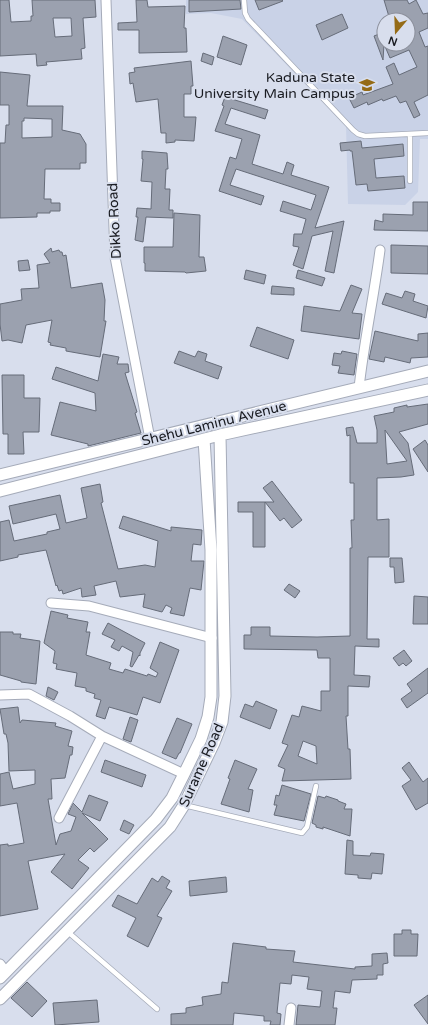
<svg xmlns="http://www.w3.org/2000/svg" width="428" height="1025" font-family="'Varela Round',sans-serif">
	<style>
		.built { fill: #c9d2e7; fill-rule: evenodd }
		.building { fill: #9ba1af; stroke: #666c79; fill-rule: evenodd }
		.lines { fill: none; stroke-linecap: round; stroke-linejoin: round }
		.service-casing { stroke: #a5abb9; stroke-width: 6 }
		.minor-casing { stroke: #a5abb9; stroke-width: 11 }
		.tertiary-casing { stroke: #a5abb9; stroke-width: 13 }
		.service { stroke: #fff; stroke-width: 4.5 }
		.minor { stroke: #fff; stroke-width: 9 }
		.tertiary { stroke: #fff; stroke-width: 11 }
		.labels { text-anchor: middle; stroke-width: 4; stroke-linejoin: round; paint-order: stroke }
		.poi-label { font-size: 14px; fill: #1a1c22; stroke: #d8deed; text-anchor: end }
		.street-label { font-size: 14px; fill: #1a1c22; stroke: #d8deed }
	</style>
	<rect width="100%" height="100%" fill="#d8deed"/>
	<path class="built" d="M186 0H428V139H420L418 192 405 205 348 204 346 126 242 19 211 13 186 14ZM384 20H408V44H384Z"/>
	<path class="building" d="M0 0H9L11 22 31 21V16H33L32 0H95L96 17 83 18 85 48 81 49 82 59 46 62 47 65 37 66 36 54 0 56ZM53 18H71L72 36 55 37Z
		M136 0H147L148 7 185 6 184 28H186L187 52 139 53V30H118V23L137 22Z
		M189 0H240L241 9 189 12Z
		M255 0H282L283 1 259 10Z
		M384 0H407L409 4 416 0 423 14 428 13V28L419 32 425 47 428 46V95L414 102 420 115 414 118 406 101 400 103 396 96 383 101 382 99 368 105 367 102 354 108 349 98 362 92 363 95 393 84 386 67 394 63 399 75 417 67 409 50 390 58 384 44 383 60 374 36 384 32V44H408V20H399L398 17 390 20Z
		M342 14 348 28 322 40 316 25Z
		M223 36 247 45 241 65 217 57Z
		M203 53 214 57 212 65 201 61Z
		M191 61 193 86H191V94H184V117H196L194 141 175 140V142L166 143V133H161L158 99 136 102 133 83 130 84 129 73 135 72 134 68Z
		M0 72 30 75 27 106H63L62 130 80 134 86 144V163H80V169H45L44 199H51V203H60V211H50V213H37V217L0 218V143H5L6 125H9V105H0ZM24 118 52 119V137L22 138V121H24Z
		M225 97 268 110 265 119 231 108 225 124 260 135 252 164 283 174 287 162 294 165 291 175 329 187 315 228 344 221 334 273 325 271 333 231 312 236 303 269 293 265 299 247 293 246 294 234H302L306 219 280 211 283 201 311 210 316 195 236 169 230 185 264 196 261 205 219 191 230 157 236 159 242 139 215 131 224 106 222 105Z
		M361 141 362 148 403 144 404 156 374 159 376 178 404 176 405 188 368 191 367 184 356 185 352 151H350V150L341 151 340 143Z
		M142 151 167 153 168 169H166L165 189H170L169 210H173V218L146 217 143 242 135 240 138 217H136L137 208 151 209 152 182 141 181 143 159H142Z
		M413 202H428V231L374 230 375 220 383 222V214L413 215Z
		M174 213 200 215 199 257H204L206 271 186 273 185 272 145 271V263H144V247H173Z
		M391 245 428 246V274L391 273Z
		M51 248 52 252 59 250 60 252H62L63 256 66 255 71 288 102 283 105 300 104 321H106L100 357 66 351V348L50 345 51 343 48 342 52 320 26 325 22 343 8 340 2 341 0 324V304L22 300 21 289 39 288 37 265 50 263 44 254Z
		M28 260 30 270 19 271 18 261Z
		M246 270 266 275 264 284 244 279Z
		M298 270 325 278 322 286 296 278Z
		M351 285 362 289 352 313 362 314 359 339 301 331 304 306 340 311Z
		M272 286 294 288V295L271 294Z
		M405 291 415 294 413 301 428 306 426 318 382 304 386 293 402 298Z
		M257 327 294 340 288 359 250 346Z
		M375 331 418 341V334L428 333V357L411 358 410 363 385 357 384 362 369 359Z
		M179 351 195 357 198 351 207 354 205 361 222 367 218 379 174 363Z
		M342 351 357 354 354 375 338 373 340 366 332 365 334 353 341 354Z
		M103 354 119 357 117 364H128L129 372 125 373 137 412 135 413 141 433 88 446V444L51 435 60 402 96 411 95 393 52 379 56 367 98 381Z
		M2 375H24V398H40L39 432H23L24 454H8V434H3Z
		M428 404V424L399 432 408 443 414 475 401 477 377 478V520L389 519V557H368L367 639H379V647L355 646 354 675 370 676 369 687 348 686V716H346L348 749H350L351 779 282 781 285 769 278 766 288 745 282 743 292 715 299 717 302 706 321 711V691H330V658H318L317 650 244 649V635H251V627H270V636L317 637 350 636V548H352L351 520H354V483H350V435L347 436 346 428 353 427 357 443H377V430L374 416 394 412V408L407 405V407ZM385 430 407 461 387 464ZM303 741 316 746 317 764 298 756Z
		M425 440 428 445V472L413 449Z
		M272 481 302 520 292 528 284 518 280 521 265 502H274L263 488Z
		M100 484 103 502 101 503 118 569 145 565 155 567 158 541 119 528 123 516 171 531V527L202 530 201 545 193 544 191 561H204L201 590 190 588 184 616 170 613 172 608 166 605 162 612 143 607 145 594 120 597 116 581 94 586 96 595 82 597 81 588 63 594 62 590 59 591 57 585 56 586 46 550 18 555V557L0 561V522L9 520 14 541 47 534V532L60 529 56 514 13 524 9 506 60 495 66 523 87 518 81 488Z
		M238 502H265V547H253V512H238Z
		M390 558H402L404 582 395 583 394 567H390Z
		M289 584 300 591 295 598 284 590Z
		M414 596 428 597V624H413Z
		M51 611 68 615 67 618 88 622 86 632H90L86 655 111 663 109 669 123 673 125 669 147 676 148 674 156 677 158 673 150 668 160 642 179 650 160 703 143 697 137 715 109 707 105 719 96 716 101 700 94 698 95 694 86 691V688L75 686 77 673 56 669 57 664 53 663 55 651 44 643Z
		M108 623 145 643 140 653V656L139 655 132 667 130 666 133 652 122 646 119 651 111 647 115 640 102 634Z
		M0 632H13V634H21L20 638 40 641 36 684 21 682V681L0 675Z
		M404 650 412 661 406 666 403 663 399 666 393 658Z
		M428 668V693L407 708 401 699 412 691 407 684Z
		M48 687 58 692 54 700 46 696Z
		M256 701 277 710 270 729 240 717 245 704 253 707Z
		M18 707 20 723 22 720 56 723 55 726 72 731 68 746 73 747 72 755H70L65 778 51 779 52 799H48L56 845 60 834 71 831 76 817 68 814 73 803 82 812 89 795 108 802 100 821 82 813 108 839 94 852 90 848 78 860 89 868 72 889 51 872 65 854 28 861 38 909 0 916V845L8 844V846L24 843 17 803 0 806V774L9 772 13 789 35 784V770L9 771 8 743 6 734H4L0 709Z
		M130 717 138 720 131 742 123 739Z
		M177 718 192 724 180 753H179L176 759 162 753Z
		M105 760 146 775 142 787 101 772Z
		M235 760 257 769 248 789 253 790 249 812 221 804 230 779 228 778Z
		M409 762 423 782 428 778V803L416 810 402 786 411 780 402 768Z
		M282 785 311 794 304 821 274 815 277 805H274L276 795 279 796Z
		M318 796 325 798 326 796 338 800V801L346 804 344 809H352L350 836 323 827V829L316 827V825L312 823Z
		M124 820 134 825 129 834 120 830Z
		M347 840 353 841V855L370 856 371 853 384 854 382 874 372 873 371 879 358 878V875L345 874Z
		M162 876 170 881 166 888 172 891 157 916 162 918 148 947 127 936 136 918 112 906 118 895 137 904 152 878 158 882Z
		M226 877 227 892 190 896 189 881Z
		M402 930H411V934H418L417 956H394V934H402Z
		M233 943 266 947V949L295 951 293 962 355 969V967L372 966V954L387 953 388 963 383 964V975H377V979L352 980 350 993 335 991 333 1008H337L335 1025H296L298 1005 320 1007 322 991 307 989 309 977 292 975 291 984 280 983 277 1013 281 1014 280 1025H270L271 1021H264V1016L234 1013 233 1025H171V1014L186 1013V1008L203 1005 202 997 221 994 222 982 228 983Z
		M27 982 47 1001 32 1017 11 998Z
		M428 995V1024L414 1005Z
		M97 1000 99 1022 55 1025 53 1003Z"/>
	<g class="lines">
		<defs>
			<path id="service" d="M244 0 245 13 248 19 353 130 358 134 365 136 428 133
				M410 134V181
				M184 805 302 833 307 827 316 786
				M68 932 157 1009"/>
			<path id="minor" d="M106 0 115 257 150 439
				M359 388C364 342 374 296 380 250
				M51 603 89 606 212 638
				M0 695 29 694 70 716 102 736 184 774
				M59 818 102 736
				M0 964 6 972
				M289 1025 291 1008"/>
			<path id="tertiary" d="M0 475 428 371
				M0 491 220 435 428 390
				M0 978 156 819 172 798 184 774 201 739 208 717 211 697V550L204 439
				M0 999 170 827 184 805 214 743 222 722 225 696 220 435"/>
		</defs>
		<use href="#service" class="service-casing"/>
		<use href="#minor" class="minor-casing"/>
		<use href="#tertiary" class="tertiary-casing"/>
		<use href="#service" class="service"/>
		<use href="#minor" class="minor"/>
		<use href="#tertiary" class="tertiary"/>
	</g>
	<defs>
		<symbol id="university-bare" viewBox="-9 -9 18 18"><path d="M0-5L7-2L0 1L-7-2ZM-4 1L0 2.5L4 1V4Q0 6-4 4Z" fill="#956b16" stroke="#d8deed" stroke-width="2.5" paint-order="stroke"/></symbol>
	</defs>
	<g fill-rule="evenodd">
		<use href="#university-bare" x="356" y="74" width="22" height="22"/>
	</g>
	<g class="labels">
		<g class="poi-label">
			<text x="355" y="82">Kaduna State<tspan x="355" dy="16">University Main Campus</tspan></text>
		</g>
		<g class="street-label">
			<text transform="translate(114 221) rotate(-93)" y="5">Dikko Road</text>
			<text transform="translate(214 423) rotate(-14)" y="5">Shehu Laminu Avenue</text>
			<text transform="translate(201 765) rotate(-66)" y="5">Surame Road</text>
		</g>
	</g>
	<g transform="translate(396 32) rotate(199)"><circle r="19" fill="#d8deed" stroke="#8c909c"/>
	<path d="M0-3L7 15L0 10L-7 15Z" fill="#956b16"/>
	<text y="-6" font-size="11" font-weight="bold" text-anchor="middle" fill="#1a1c22">N</text>
	</g>
</svg>
